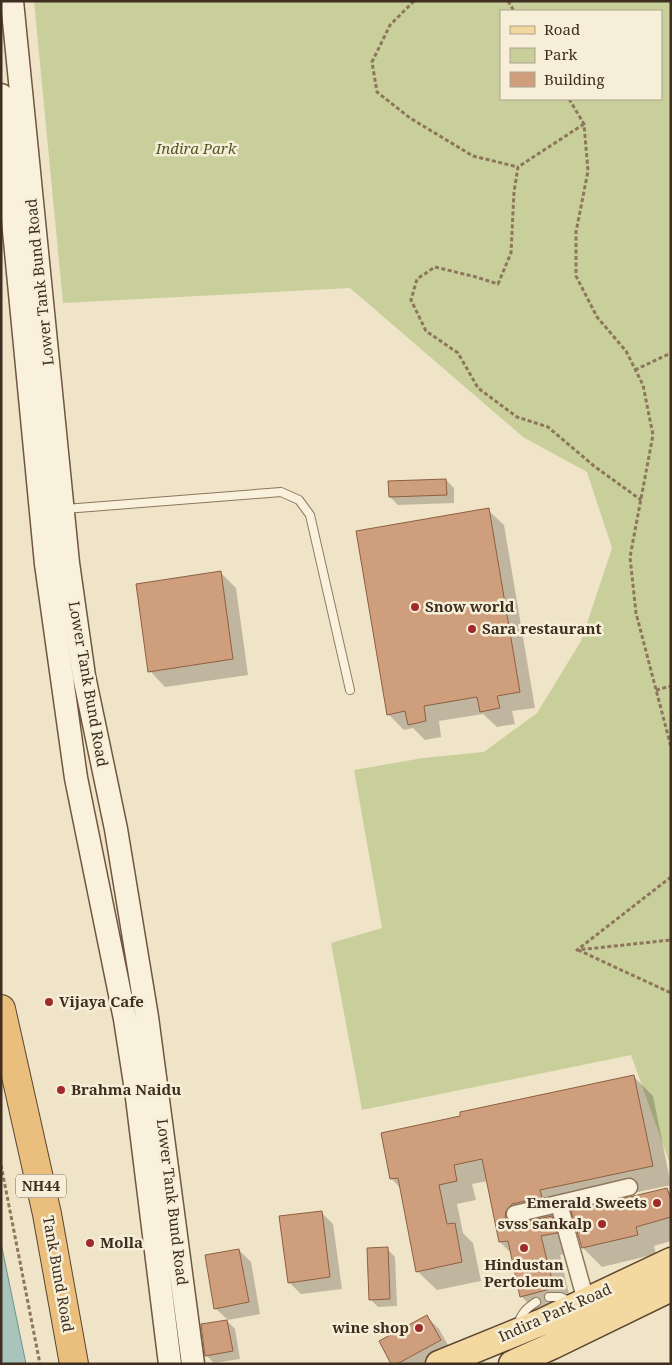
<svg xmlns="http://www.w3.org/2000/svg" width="672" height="1365" font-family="'Noto Serif',serif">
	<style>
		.green { fill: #c9cf9b; fill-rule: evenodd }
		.water { fill: #a9c4bc; stroke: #6f938a }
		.shadow { fill: #0003 }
		.building { fill: #cf9f7d; stroke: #8d5f41 }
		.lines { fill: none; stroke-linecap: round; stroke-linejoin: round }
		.service-casing { stroke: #8d765c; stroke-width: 10 }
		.minor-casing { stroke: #8d765c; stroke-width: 19 }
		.secondary-casing { stroke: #6f573f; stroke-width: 25 }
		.primary-casing { stroke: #5b4430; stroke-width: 29 }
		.trunk-casing { stroke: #5b4430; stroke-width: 30 }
		.path { stroke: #8d765c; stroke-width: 3; stroke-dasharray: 4 2.5; stroke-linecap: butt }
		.service { stroke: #faf1dc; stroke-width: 8 }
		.minor { stroke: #faf1dc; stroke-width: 16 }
		.secondary { stroke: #faf1dc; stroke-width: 22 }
		.primary { stroke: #f3d9a0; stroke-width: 26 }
		.trunk { stroke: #eabe7c; stroke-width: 28 }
		.poi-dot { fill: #9e2a2b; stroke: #f7eed8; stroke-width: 2 }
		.labels { text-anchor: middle; stroke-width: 5; stroke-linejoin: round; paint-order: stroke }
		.shield { fill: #f7eed8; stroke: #756857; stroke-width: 1 }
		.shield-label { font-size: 14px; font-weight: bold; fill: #3d2e20 }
		.park-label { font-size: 15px; font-style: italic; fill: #4d5a26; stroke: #f7eed8 }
		.street-label { font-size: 15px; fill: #3d2e20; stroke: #f7eed8 }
		.poi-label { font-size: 15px; font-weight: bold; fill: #3d2e20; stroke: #f7eed8; text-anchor: start }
	</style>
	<rect width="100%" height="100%" fill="#f0e4c8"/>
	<path class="green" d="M34 1H671V1167L631 1055 362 1110 331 943 382 928 354 770 423 758 484 752 537 713 581 641 612 548 587 472 523 437 350 288 63 303ZM501 11H661V99H501Z"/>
	<path class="water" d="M1 1243 26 1364H1Z"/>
	<path class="shadow" d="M446 480 454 488V503L398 505 390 497Z
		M488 510 504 525 535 708 512 711 515 724 497 727 483 714 439 721 441 737 425 740 413 728 404 730 388 714Z
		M221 573 236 588 248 675 165 687 150 671Z
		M634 1077 653 1096 671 1185 558 1209 560 1216 552 1218 571 1236 575 1252 560 1255 572 1307 540 1315 521 1296 512 1254 500 1242 488 1181 472 1184 476 1200 457 1204 463 1233 473 1243 481 1281 437 1290 417 1271 401 1189 391 1178Z
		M667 1190 671 1193V1241L654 1246 656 1254 602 1267 583 1248Z
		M321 1212 333 1224 342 1289 301 1294 289 1282Z
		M387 1249 395 1257 397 1306 378 1307 370 1299Z
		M239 1250 251 1262 260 1314 228 1320 215 1308Z
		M427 1317 439 1329 452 1352 431 1364H392Z
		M227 1321 235 1329 240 1359 214 1363 206 1355Z"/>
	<path class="building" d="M446 479 447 495 389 497 388 481Z
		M489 508 520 692 497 696 500 708 480 712 477 697 424 706 426 721 408 725 405 711 387 715 356 531Z
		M221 571 233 659 148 672 136 584Z
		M634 1075 653 1166 540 1190 542 1197 512 1204 506 1211 505 1217 508 1221 513 1224 552 1216 557 1233 541 1236 554 1288 520 1297 508 1241 499 1242 482 1159 454 1165 457 1181 439 1185 447 1224 455 1223 462 1262 416 1272 398 1178 390 1179 381 1133 460 1116V1112Z
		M667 1188 671 1200V1217L636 1227 638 1235 582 1248 571 1211Z
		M322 1211 330 1277 288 1283 279 1216Z
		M388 1247 390 1299 369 1300 367 1248Z
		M239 1249 249 1302 214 1309 205 1255Z
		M427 1315 441 1340 397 1364H391L379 1341Z
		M227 1320 233 1351 205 1356 201 1324Z"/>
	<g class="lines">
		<defs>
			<path id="service" d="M65 509 281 492 299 500 310 515 350 690
				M549 1297H560L571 1302
				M518 1325C521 1313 527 1308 536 1302"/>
			<path id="minor" d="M559 1204 586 1301
				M515 1214 629 1187"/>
			<path id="secondary" d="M12 1 68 563 84 676 116 829 147 1017 193 1364
				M1 95 46 564 76 778 125 1019 136 1090 170 1364"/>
			<path id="primary" d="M439 1364 542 1322 671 1261
				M512 1364 552 1346 671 1288"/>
			<path id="trunk" d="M1 1009 47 1214 74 1364"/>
		</defs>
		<use href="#service" class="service-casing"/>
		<use href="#minor" class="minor-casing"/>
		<use href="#secondary" class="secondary-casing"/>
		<use href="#primary" class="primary-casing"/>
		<use href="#trunk" class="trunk-casing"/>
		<path class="path" d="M414 1 390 25 372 62 377 92 410 118 473 156 518 167
			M508 1 514 11
			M569 99 584 124 588 171 576 232V276L597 317 626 351 643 385 653 435 630 557 636 613 671 747
			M584 124 518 167 514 192 511 253 498 284 476 277 435 267 417 279 411 300 426 331 458 353 478 388 517 417 548 427 594 466 641 500
			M635 370 671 353
			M656 690 671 686
			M671 877 577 950 671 940
			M578 950 671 993
			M1 1165 40 1364"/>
		<use href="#service" class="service"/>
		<use href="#minor" class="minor"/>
		<use href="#secondary" class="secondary"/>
		<use href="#primary" class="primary"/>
		<use href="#trunk" class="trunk"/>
	</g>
	<g class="poi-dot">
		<circle cx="415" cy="607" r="5"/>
		<circle cx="472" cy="629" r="5"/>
		<circle cx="49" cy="1002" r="5"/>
		<circle cx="61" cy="1090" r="5"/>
		<circle cx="657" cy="1203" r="5"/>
		<circle cx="602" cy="1224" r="5"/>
		<circle cx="90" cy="1243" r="5"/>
		<circle cx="524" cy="1248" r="5"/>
		<circle cx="419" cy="1328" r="5"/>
	</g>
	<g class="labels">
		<rect class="shield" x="16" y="1174.5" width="50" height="23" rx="4"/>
		<g class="shield-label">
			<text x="41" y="1191">NH44</text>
		</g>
		<g class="park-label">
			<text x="196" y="154">Indira Park</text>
		</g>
		<g class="street-label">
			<text transform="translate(40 282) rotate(-96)" y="5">Lower Tank Bund Road</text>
			<text transform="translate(88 684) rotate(80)" y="5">Lower Tank Bund Road</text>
			<text transform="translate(172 1202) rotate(83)" y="5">Lower Tank Bund Road</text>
			<text transform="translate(58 1274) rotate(80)" y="5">Tank Bund Road</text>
			<text transform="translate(555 1313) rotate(-24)" y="5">Indira Park Road</text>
		</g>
		<g class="poi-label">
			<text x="425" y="612">Snow world</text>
			<text x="482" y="634">Sara restaurant</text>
			<text x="59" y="1007">Vijaya Cafe</text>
			<text x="71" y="1095">Brahma Naidu</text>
			<text x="647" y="1208" text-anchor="end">Emerald Sweets</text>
			<text x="592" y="1229" text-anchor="end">svss sankalp</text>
			<text x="100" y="1248">Molla</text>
			<text x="524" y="1270" text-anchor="middle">Hindustan<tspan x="524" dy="17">Pertoleum</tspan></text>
			<text x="409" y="1333" text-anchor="end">wine shop</text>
		</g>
	</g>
	<rect width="672" height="1365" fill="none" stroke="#3d2e20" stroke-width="5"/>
	<rect x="500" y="10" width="162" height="90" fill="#f7eed8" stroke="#ada18e"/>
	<rect x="510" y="26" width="25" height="8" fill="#f3d9a0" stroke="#ada18e"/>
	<text x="544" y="35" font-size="15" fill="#3d2e20">Road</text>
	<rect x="510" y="48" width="25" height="15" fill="#c9cf9b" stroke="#ada18e"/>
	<text x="544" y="60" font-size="15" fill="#3d2e20">Park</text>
	<rect x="510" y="72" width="25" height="15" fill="#cf9f7d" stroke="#ada18e"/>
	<text x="544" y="85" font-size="15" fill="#3d2e20">Building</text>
</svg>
